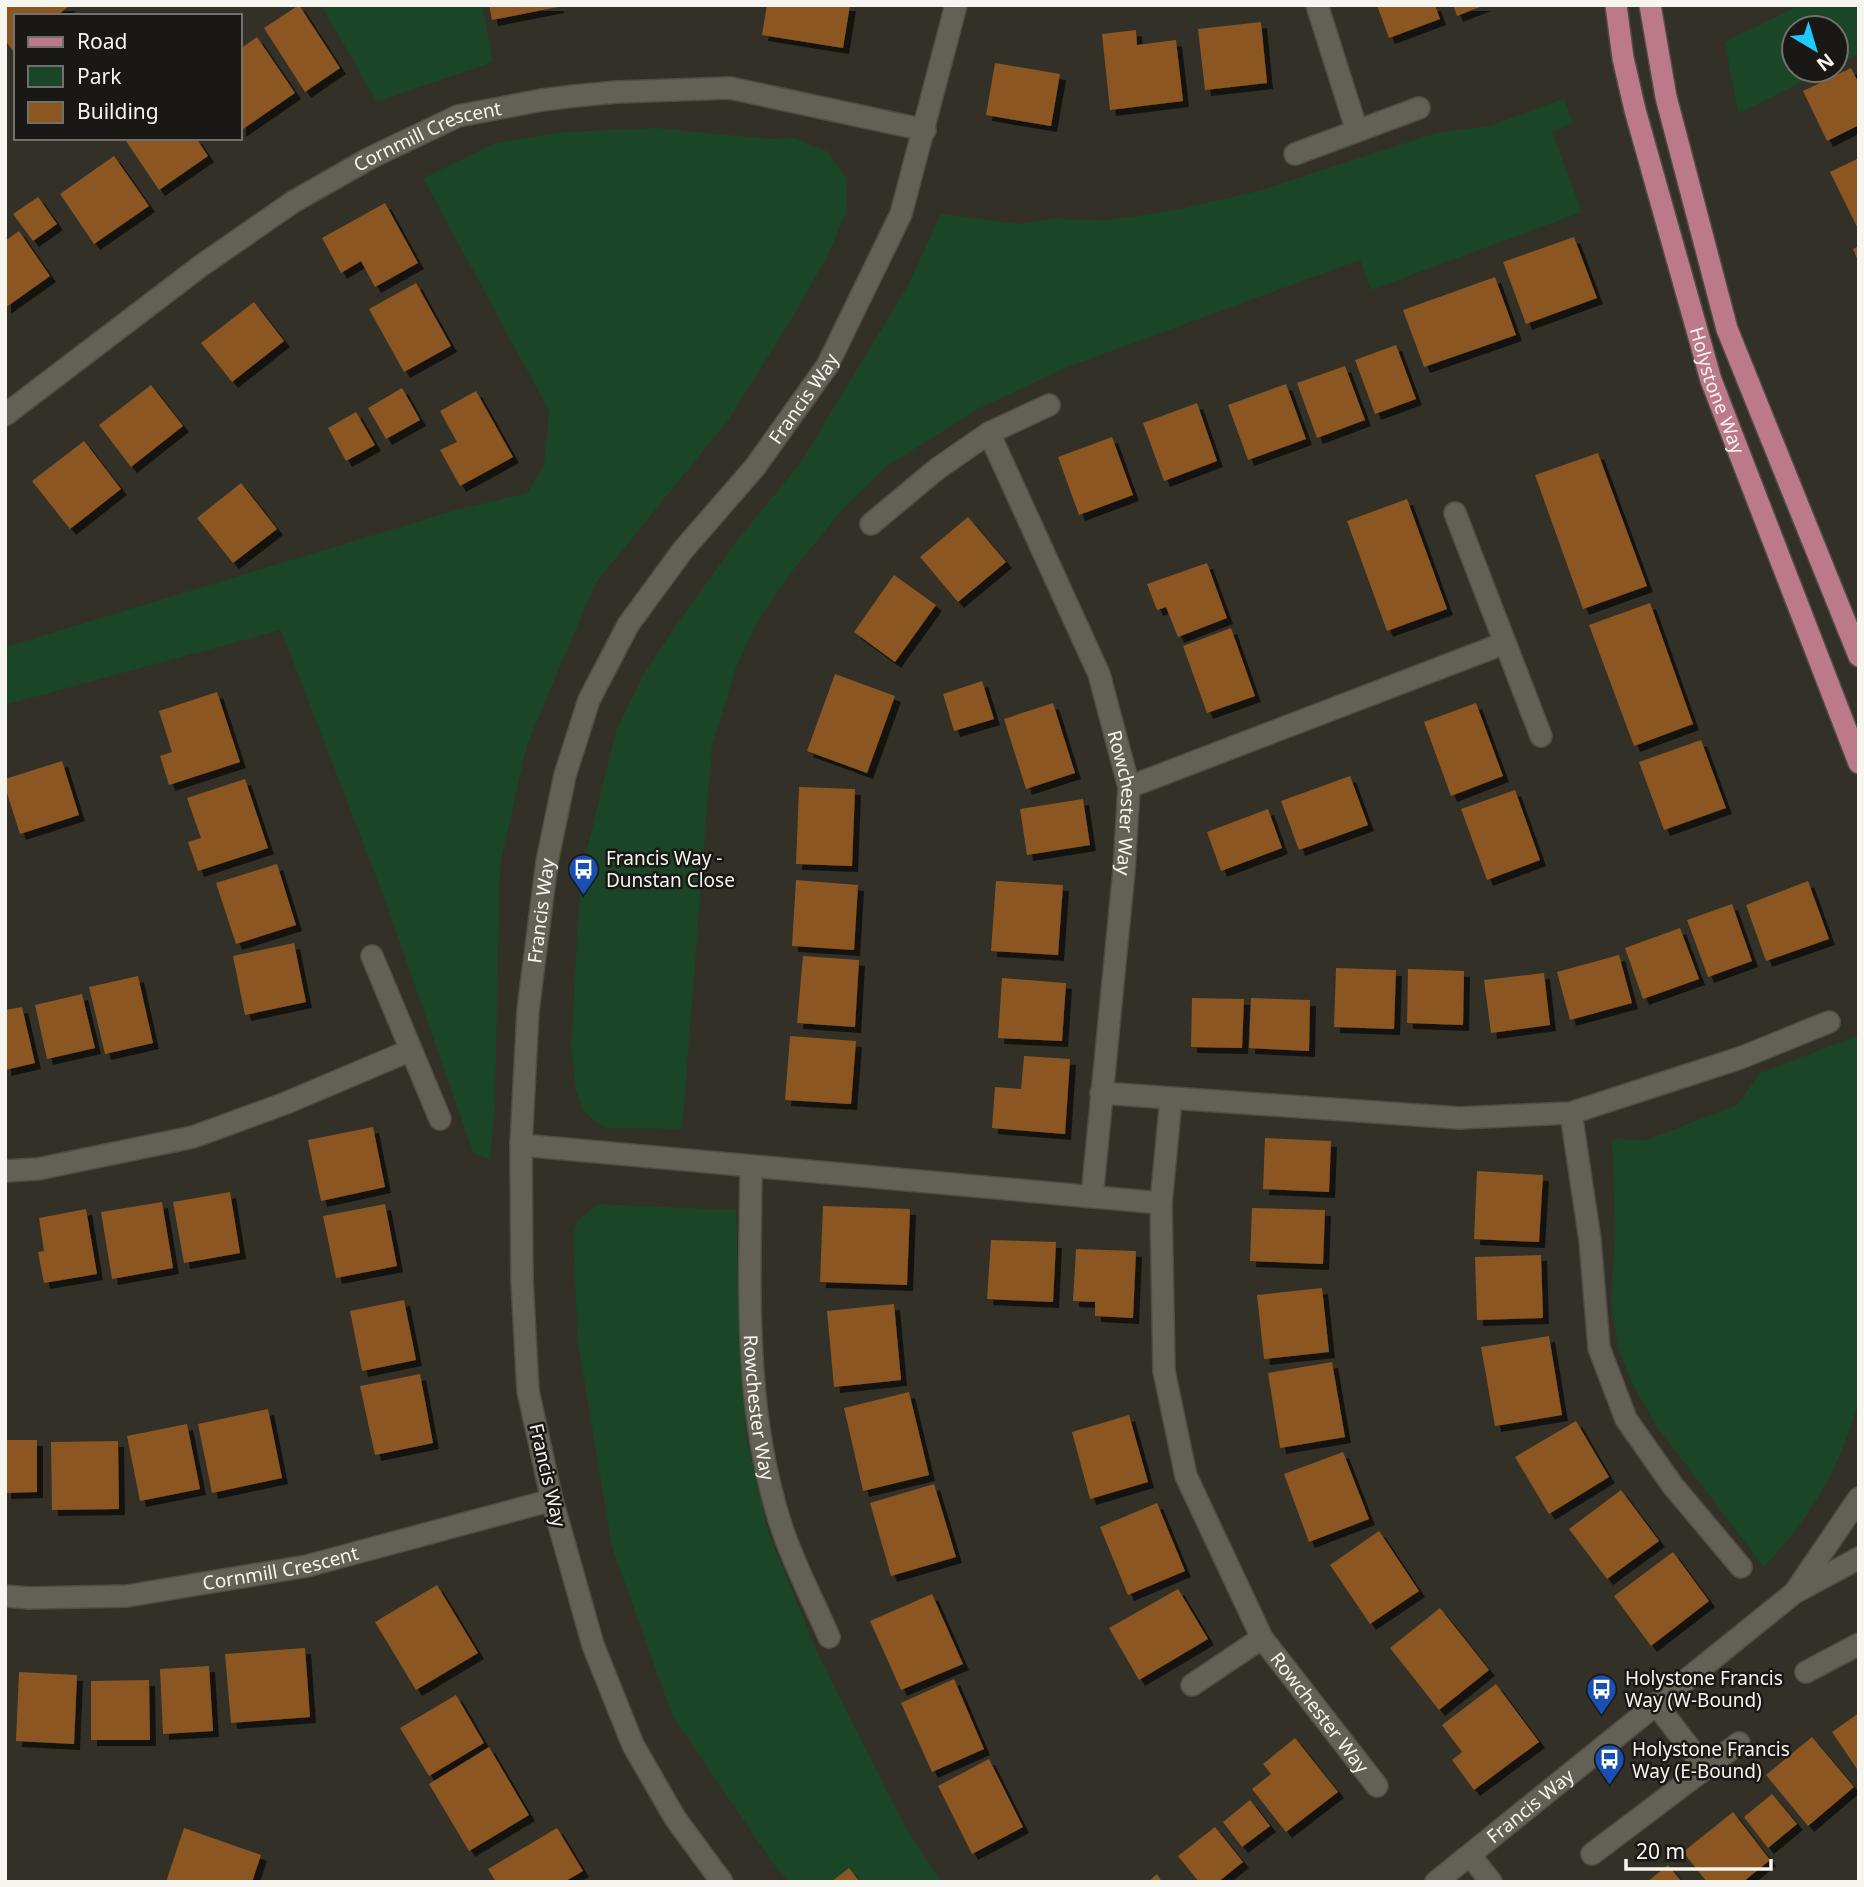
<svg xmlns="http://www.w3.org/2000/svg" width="1864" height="1887" font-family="'Noto Sans',sans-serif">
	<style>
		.green { fill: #1b4527 }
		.building { fill: #8b5620; filter: url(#shadow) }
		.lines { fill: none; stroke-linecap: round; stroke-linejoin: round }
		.lane-casing { stroke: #4f4d45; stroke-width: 24 }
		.street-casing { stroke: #4f4d45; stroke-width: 24 }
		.primary-casing { stroke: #4f4d45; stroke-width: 24 }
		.lane { stroke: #636156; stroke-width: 21 }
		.street { stroke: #636156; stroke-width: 21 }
		.primary { stroke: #bc7989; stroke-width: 21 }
		.labels { text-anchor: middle; stroke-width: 5; stroke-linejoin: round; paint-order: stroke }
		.street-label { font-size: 19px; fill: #f6f5ef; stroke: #191814 }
		.poi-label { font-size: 19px; fill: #f6f5ef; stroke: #191814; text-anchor: start }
	</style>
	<defs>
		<filter id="shadow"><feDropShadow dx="6" dy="6" stdDeviation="0" flood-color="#0009"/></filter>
	</defs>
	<rect width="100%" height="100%" fill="#323027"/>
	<path class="green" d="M321 5H482L493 62 377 102Z
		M1800 5H1859V54L1836 65V28H1794V70H1826L1738 114 1725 42Z
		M1564 98 1573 123 1552 132 1582 212 1371 290 1360 260 1065 368 978 409 886 467 841 511 785 580 755 626 736 668 712 745 682 1129 604 1128 584 1112 576 1091 571 1045 581 873 616 731 644 673 677 624 738 539 801 462 908 285 941 214 1021 224 1050 219 1110 220 1185 208 1258 191 1439 132 1490 126Z
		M657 128 768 139 794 138 827 151 846 178V213L827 257 789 323 729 419 595 584 527 745 500 865 495 1101 490 1160 473 1152 385 900 281 630 5 705V647L456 510 527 493 544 465 549 411 423 178 495 143 564 132Z
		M1859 1035V1401C1839 1469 1813 1515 1764 1567L1657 1427 1632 1383 1618 1348 1611 1302 1615 1229 1612 1139 1646 1140 1737 1105 1760 1073Z
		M597 1204 736 1210 740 1336 746 1437 768 1531 817 1652 903 1823 941 1882H790L774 1865 672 1715 612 1547 578 1342 573 1237 577 1221Z"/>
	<path class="building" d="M5 5H70L57 16H16V49L13 51 5 40Z
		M299 5 340 68 305 92 264 28Z
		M489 5H558V7L492 20Z
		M767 5H850L843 48 762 35Z
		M1377 5H1435L1440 19 1389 38Z
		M1453 5H1485L1457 16Z
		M1261 22 1267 83 1205 90 1198 29Z
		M1136 30 1137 45 1176 40 1183 101 1110 110 1102 34Z
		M257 37 295 93 240 131V49Z
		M995 63 1060 74 1051 126 986 115Z
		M1851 68 1859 84V125L1827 141 1803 91Z
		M124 138H196L208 156 159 190Z
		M114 156 149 206 94 244 60 194Z
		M1859 158V231L1830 172Z
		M38 197 57 224 33 241 13 214Z
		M385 203 418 263 375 287 361 261 341 273 322 238Z
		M19 231 50 276 5 308V241Z
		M1574 237 1597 298 1526 324 1503 262Z
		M1859 246V263L1853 249Z
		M1495 277 1516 335 1424 367 1403 310Z
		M416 283 451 346 404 372 369 309Z
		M254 302 284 341 232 382 201 343Z
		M1396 345 1416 399 1375 414 1355 360Z
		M1345 366 1365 420 1317 438 1297 383Z
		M1286 384 1306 439 1248 460 1228 405Z
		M151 385 183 426 131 467 99 425Z
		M402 388 420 420 386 439 368 408Z
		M476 391 513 457 460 486 440 450 457 442 440 411Z
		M1197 403 1217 461 1164 481 1143 423Z
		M356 412 375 445 346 461 328 428Z
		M1112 437 1133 495 1079 515 1058 457Z
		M84 441 121 489 70 529 32 481Z
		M1598 453 1647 586 1583 609 1535 475Z
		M241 483 277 529 233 563 197 518Z
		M1407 499 1447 609 1387 631 1347 521Z
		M968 517 1006 562 958 602 920 557Z
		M1207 563 1227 618 1178 637 1166 607 1157 610 1147 584Z
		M894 575 936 605 895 662 854 632Z
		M1650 603 1693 724 1634 746 1589 625Z
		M1231 628 1255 696 1207 713 1183 646Z
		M835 674 895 696 867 773 807 751Z
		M982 681 994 719 954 731 943 694Z
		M217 692 240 762 169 785 160 756 172 752 159 711Z
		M1053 703 1075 773 1026 789 1004 719Z
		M1476 703 1503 776 1451 796 1424 722Z
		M1701 740 1726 808 1664 830 1639 762Z
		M62 761 79 815 20 834 5 787V779Z
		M1350 776 1368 825 1299 850 1281 801Z
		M245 779 268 848 198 871 188 842 201 838 187 798Z
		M799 787 855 789 852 866 796 864Z
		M1515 790 1540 860 1487 880 1461 809Z
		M1083 799 1090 845 1027 855 1020 809Z
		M1268 809 1282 848 1221 871 1207 832Z
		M277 864 296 925 236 944 216 883Z
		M796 880 858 885 854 950 792 946Z
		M996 881 1063 885 1058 955 991 951Z
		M1808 881 1829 939 1766 961 1746 905Z
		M1732 904 1752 961 1708 977 1687 920Z
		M1680 928 1699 979 1643 999 1625 948Z
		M294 943 306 1002 245 1015 233 956Z
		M1619 955 1632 1003 1570 1020 1557 972Z
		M803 956 859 960 855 1027 797 1023Z
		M1336 968 1396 970 1394 1029 1334 1027Z
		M1408 969 1464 971 1463 1025 1407 1023Z
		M1544 973 1550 1025 1491 1033 1484 980Z
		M138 976 153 1043 105 1054 89 987Z
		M1002 978 1066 983 1062 1041 998 1038Z
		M82 994 95 1048 47 1059 35 1005Z
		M1192 998 1244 999 1242 1048 1191 1047Z
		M1251 998 1310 1000 1309 1051 1249 1048Z
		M22 1007 35 1063 5 1070V1010Z
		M790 1036 856 1041 851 1104 785 1100Z
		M1024 1056 1070 1059 1065 1134 992 1128 995 1087 1021 1089Z
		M373 1127 385 1187 321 1201 308 1140Z
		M1265 1138 1331 1141 1329 1192 1263 1189Z
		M1477 1171 1543 1175 1539 1242 1474 1239Z
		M230 1192 240 1253 184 1263 173 1202Z
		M162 1202 173 1268 112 1279 101 1212Z
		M385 1204 397 1266 336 1278 323 1216Z
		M823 1206 910 1209 907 1285 820 1282Z
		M1252 1208 1325 1210 1323 1264 1250 1261Z
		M86 1209 97 1274 44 1283 38 1252 44 1251 39 1218Z
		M991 1240 1056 1242 1053 1302 987 1299Z
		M1076 1249 1136 1251 1133 1318 1095 1316V1302L1073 1301Z
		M1541 1255 1543 1318 1477 1320 1475 1257Z
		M1322 1288 1329 1352 1264 1359 1257 1295Z
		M404 1300 416 1360 362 1371 350 1311Z
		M894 1304 901 1380 834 1387 827 1311Z
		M1549 1336 1562 1415 1495 1426 1481 1347Z
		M1332 1362 1345 1437 1280 1448 1268 1373Z
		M420 1374 433 1443 375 1455 360 1386Z
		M909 1392 929 1475 863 1491 844 1408Z
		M268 1409 282 1478 212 1493 198 1424Z
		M1129 1415 1148 1482 1090 1499 1072 1432Z
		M1576 1421 1609 1477 1549 1514 1515 1457Z
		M187 1424 200 1489 140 1501 127 1436Z
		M5 1440H37V1492L5 1493Z
		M118 1441 119 1509 52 1510 51 1442Z
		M1343 1452 1369 1519 1309 1542 1284 1474Z
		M934 1484 956 1557 891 1576 870 1503Z
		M1621 1490 1659 1541 1607 1579 1569 1529Z
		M1157 1503 1185 1571 1128 1595 1100 1527Z
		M1379 1531 1419 1591 1370 1624 1330 1565Z
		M1673 1552 1709 1601 1651 1646 1614 1596Z
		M437 1585 478 1653 416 1690 375 1622Z
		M1178 1589 1208 1639 1139 1680 1109 1628Z
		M932 1594 963 1664 901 1690 870 1621Z
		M1440 1608 1489 1670 1439 1710 1390 1648Z
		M305 1648 310 1717 231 1723 225 1654Z
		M209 1666 213 1731 163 1734 160 1669Z
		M19 1672 77 1675 74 1744 16 1741Z
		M954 1679 984 1749 932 1772 901 1703Z
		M149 1680 150 1740H91V1681Z
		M1496 1684 1539 1742 1474 1790 1452 1760 1462 1752 1442 1725Z
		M456 1695 484 1743 429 1776 400 1728Z
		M1859 1713V1772L1832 1732Z
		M1812 1737 1854 1787 1808 1826 1766 1775Z
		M1295 1738 1338 1792 1286 1832 1252 1789 1271 1774 1263 1764Z
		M489 1747 529 1815 469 1851 429 1784Z
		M989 1759 1023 1827 972 1854 938 1786Z
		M1772 1794 1797 1824 1768 1848 1744 1817Z
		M1250 1800 1270 1826 1242 1847 1223 1822Z
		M1733 1812 1770 1860 1743 1882H1707L1683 1852Z
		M1215 1827 1243 1862 1218 1882H1199L1178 1856Z
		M184 1828 261 1855 252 1882H166Z
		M557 1828 583 1871 564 1882H496L488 1869Z
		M1668 1865 1682 1882H1647Z
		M849 1868 860 1882H831Z
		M1157 1874 1162 1882H1148Z"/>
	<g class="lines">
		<defs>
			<path id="lane" d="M1806 1672 1859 1644
				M1656 1704 1705 1768
				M1592 1854 1739 1743"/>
			<g id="street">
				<path d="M1317 5 1357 131"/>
				<path d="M1295 154 1419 108"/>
				<path id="s1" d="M5 415 202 265 293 202 370 158 458 116 542 100 574 96 617 92 730 88 925 130"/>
				<path id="s2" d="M989 433 1099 674 1129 787 1124 870 1092 1197"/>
				<path d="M1455 513 1541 736"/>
				<path d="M871 524 937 469 989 433 1049 405"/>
				<path d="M1129 787 1505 643"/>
				<path d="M372 956 440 1119"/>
				<path d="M1101 1093 1459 1118 1571 1113 1740 1058 1829 1022"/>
				<path id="s3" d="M1171 1099 1161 1203 1164 1371 1186 1476 1262 1638 1377 1786"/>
				<path d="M1571 1113 1590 1240 1599 1348 1626 1419 1673 1486 1741 1567"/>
				<path d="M521 1145 1161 1203"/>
				<path id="s4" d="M751 1166C750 1286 743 1409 781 1525 793 1563 813 1600 829 1637"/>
				<path d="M5 1171 38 1169 193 1137 286 1103 411 1050"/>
				<path d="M1797 1589 1859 1498"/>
				<path id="s5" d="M5 1596 29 1598 127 1596 307 1566 552 1500"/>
				<path d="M1192 1685 1262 1638"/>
				<path d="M1470 1855 1491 1882"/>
				<path id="s6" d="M722 1882 675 1818 633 1745 593 1645 552 1500 528 1391 522 1281 521 1145 528 1010 547 862 565 775 589 700 628 625 683 550 755 467 827 366 901 214 956 5"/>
				<path id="s7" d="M1436 1882 1794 1593 1859 1558"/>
			</g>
			<g id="primary">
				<path id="s8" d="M1616 5 1623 58 1635 110 1711 380 1859 763"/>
				<path d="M1650 5 1666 97 1727 329 1859 656"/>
			</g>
		</defs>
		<use href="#lane" class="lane-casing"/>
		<use href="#street" class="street-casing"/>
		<use href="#primary" class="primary-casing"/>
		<use href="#lane" class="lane"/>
		<use href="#street" class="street"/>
		<use href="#primary" class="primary"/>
	</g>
	<defs>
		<symbol id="bus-pin" viewBox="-11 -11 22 30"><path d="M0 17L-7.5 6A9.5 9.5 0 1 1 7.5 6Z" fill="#1a4fb4" stroke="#191814"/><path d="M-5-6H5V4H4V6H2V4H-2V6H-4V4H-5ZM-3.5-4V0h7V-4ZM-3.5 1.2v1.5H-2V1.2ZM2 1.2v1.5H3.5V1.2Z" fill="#fff"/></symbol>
	</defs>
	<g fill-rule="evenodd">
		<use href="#bus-pin" x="566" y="852" width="35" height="47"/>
		<use href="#bus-pin" x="1584" y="1672" width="35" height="47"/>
		<use href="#bus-pin" x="1592" y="1742" width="35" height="47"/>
	</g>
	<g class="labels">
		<g class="street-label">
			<text dy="7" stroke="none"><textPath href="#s1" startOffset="509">Cornmill Crescent</textPath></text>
			<text dy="7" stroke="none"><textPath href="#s8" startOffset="399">Holystone Way</textPath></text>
			<text dy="7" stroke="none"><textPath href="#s6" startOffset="1603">Francis Way</textPath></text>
			<text dy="7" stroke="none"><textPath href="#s2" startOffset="397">Rowchester Way</textPath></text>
			<text dy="7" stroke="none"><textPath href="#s6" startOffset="1015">Francis Way</textPath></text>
			<text dy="7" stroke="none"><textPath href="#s4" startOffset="242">Rowchester Way</textPath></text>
			<text transform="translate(548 1475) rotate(77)" y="7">Francis Way</text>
			<text dy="7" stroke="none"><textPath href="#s5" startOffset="278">Cornmill Crescent</textPath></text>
			<text dy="7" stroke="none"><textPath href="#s3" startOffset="653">Rowchester Way</textPath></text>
			<text dy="7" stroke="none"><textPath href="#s7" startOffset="121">Francis Way</textPath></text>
		</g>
		<g class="poi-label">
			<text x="606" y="865">Francis Way -<tspan x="606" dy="22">Dunstan Close</tspan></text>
			<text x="1625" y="1685">Holystone Francis<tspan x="1625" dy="22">Way (W-Bound)</tspan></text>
			<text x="1632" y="1756">Holystone Francis<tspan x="1632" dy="22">Way (E-Bound)</tspan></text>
		</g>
	</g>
	<rect width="1864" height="1887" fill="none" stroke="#f6f5ef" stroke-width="14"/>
	<rect x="14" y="14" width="228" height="126" fill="#191814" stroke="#71706c" stroke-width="2"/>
	<rect x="28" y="37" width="35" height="10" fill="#bc7989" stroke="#71706c" stroke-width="2"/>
	<text x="77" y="49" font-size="21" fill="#f6f5ef">Road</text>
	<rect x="28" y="66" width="35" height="21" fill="#1b4527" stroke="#71706c" stroke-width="2"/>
	<text x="77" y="84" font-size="21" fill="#f6f5ef">Park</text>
	<rect x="28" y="102" width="35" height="21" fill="#8b5620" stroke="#71706c" stroke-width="2"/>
	<text x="77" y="119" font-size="21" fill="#f6f5ef">Building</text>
	<g transform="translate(1815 49) rotate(142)"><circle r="33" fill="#191814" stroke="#71706c" stroke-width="2"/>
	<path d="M0-5L12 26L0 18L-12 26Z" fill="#1ec9fd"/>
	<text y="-10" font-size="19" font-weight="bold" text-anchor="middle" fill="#f6f5ef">N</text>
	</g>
	<path d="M1626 1859v10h145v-10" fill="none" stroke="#f6f5ef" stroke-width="3.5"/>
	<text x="1636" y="1859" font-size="21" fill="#f6f5ef" stroke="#191814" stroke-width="5" paint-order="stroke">20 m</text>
</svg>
